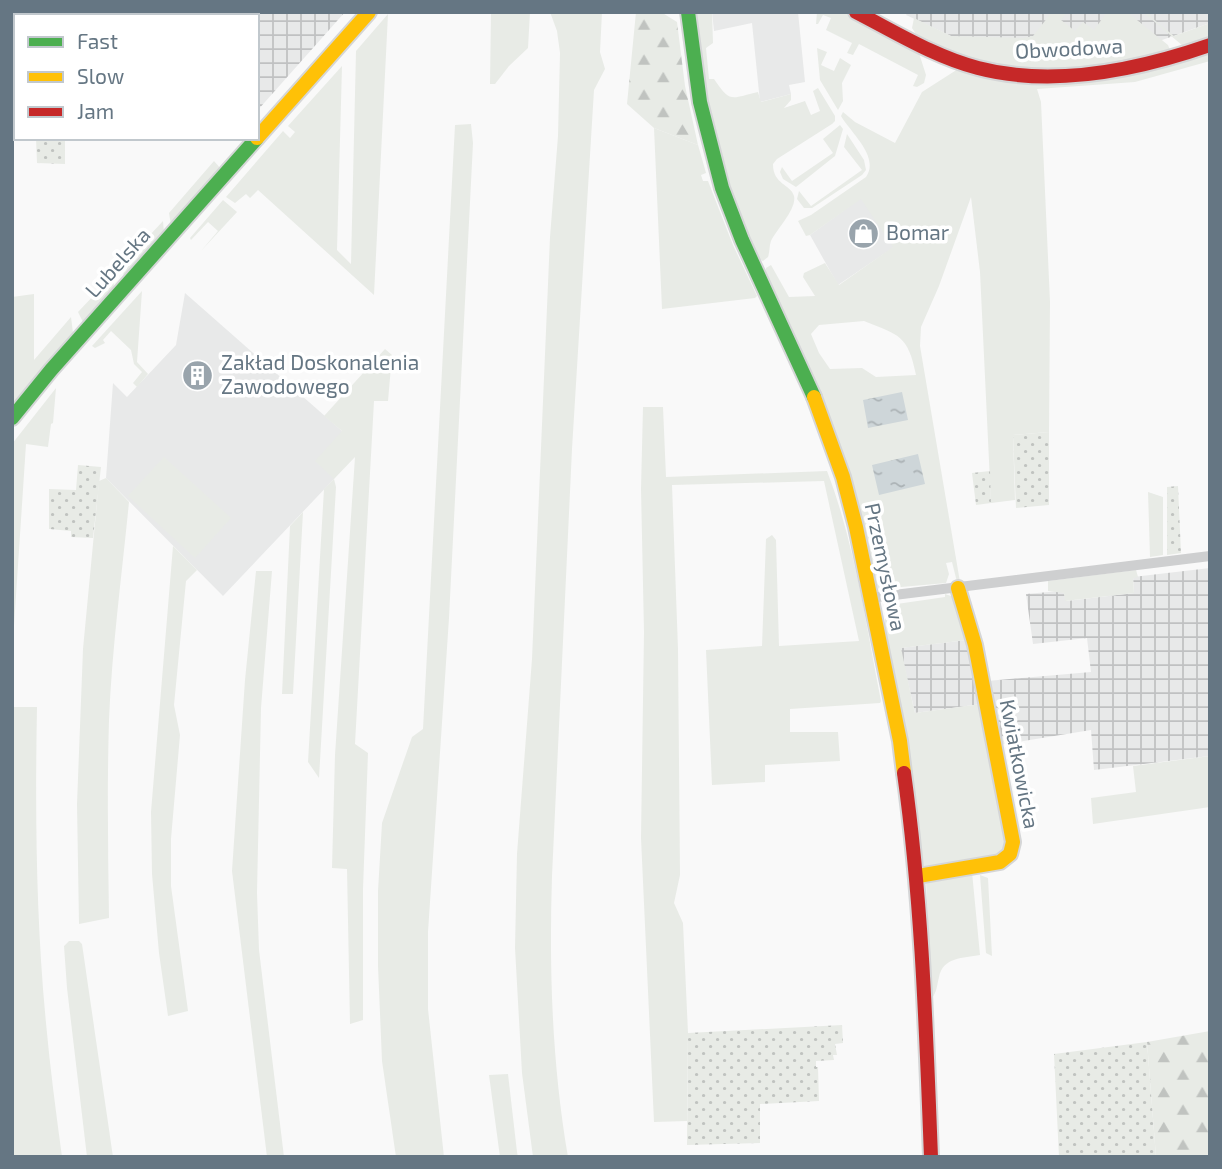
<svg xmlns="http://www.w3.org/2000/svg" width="1222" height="1169" font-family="'Exo 2',sans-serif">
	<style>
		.built { fill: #e8e9e9 }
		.industrial { fill: url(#industrial-grid) }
		.grass { fill: #e8ebe6; fill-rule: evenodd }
		.forest { fill: url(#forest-firs) }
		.park { fill: url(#park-dots) }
		.water { fill: url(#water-ripples) }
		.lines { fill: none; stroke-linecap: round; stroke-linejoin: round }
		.fast-casing { stroke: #d5d6d7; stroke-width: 18 }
		.slow-casing { stroke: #d5d6d7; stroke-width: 18 }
		.jam-casing { stroke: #d5d6d7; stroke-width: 18 }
		.street { stroke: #cecfd0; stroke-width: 10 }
		.fast { stroke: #4caf50; stroke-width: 14 }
		.slow { stroke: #ffc107; stroke-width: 14 }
		.jam { stroke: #c62828; stroke-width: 14 }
		.labels { text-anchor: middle; stroke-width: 7; stroke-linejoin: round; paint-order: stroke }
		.street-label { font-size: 21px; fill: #657683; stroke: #fff }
		.poi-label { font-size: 21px; fill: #657683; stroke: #fff; text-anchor: start }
	</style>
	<defs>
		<pattern id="industrial-grid" width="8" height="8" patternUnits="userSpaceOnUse" patternTransform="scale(1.75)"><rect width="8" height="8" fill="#e8e9e9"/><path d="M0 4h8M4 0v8" fill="none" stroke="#c0c1c2"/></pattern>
		<pattern id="forest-firs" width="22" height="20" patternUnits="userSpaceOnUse" patternTransform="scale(1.75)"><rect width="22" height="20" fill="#e8ebe6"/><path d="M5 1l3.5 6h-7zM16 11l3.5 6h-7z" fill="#c0c3c0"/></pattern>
		<pattern id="park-dots" width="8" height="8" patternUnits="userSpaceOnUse" patternTransform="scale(1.75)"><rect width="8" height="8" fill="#e8ebe6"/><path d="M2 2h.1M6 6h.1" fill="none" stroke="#c0c3c0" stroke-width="1.8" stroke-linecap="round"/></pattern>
		<pattern id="water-ripples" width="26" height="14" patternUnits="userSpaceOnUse" patternTransform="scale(1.75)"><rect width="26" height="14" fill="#ced6d9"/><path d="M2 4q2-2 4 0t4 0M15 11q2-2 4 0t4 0" fill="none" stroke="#abb2b5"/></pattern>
	</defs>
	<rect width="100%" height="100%" fill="#f9f9f9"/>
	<path class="built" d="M712 12H798L805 82 789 85 791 94 760 102 752 23 714 31Z
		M861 198 894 247 838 285 810 235Z
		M185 293 342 431 334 479 223 596 106 478 113 383 127 397 176 345Z"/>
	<path class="industrial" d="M115 12H345L257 111V16H114Z
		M908 12H1210V23L1162 40 1122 48 966 43 906 15Z
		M1210 568V756L1094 770 1091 730 999 745 987 681 1091 672 1087 638 1033 644 1026 594 1060 591 1064 593 1066 601 1134 593 1133 577Z
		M967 640 981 704 915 713 900 648Z"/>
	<path class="grass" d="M491 12H530L528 48 509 66 495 84H490Z
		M550 12H602L600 52 605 69 594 90 572 449 552 876C549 970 552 1064 568 1157H533L522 1073 515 948 517 854 532 659 550 237 558 136 560 53 557 31Z
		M695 12H712L713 43 706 48 709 79H714C731 104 731 98 758 92L761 102 791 94V100L784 108 805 101 811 115 820 111 813 91 818 88 835 116V121L832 124 777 159 773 164C773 185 791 184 794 196 797 209 776 230 771 241 769 246 770 252 768 257L763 261 759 259C736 210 718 158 707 104 701 74 699 43 695 12Z
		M817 12H843L918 50 926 75 924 83 917 87 913 86 918 75 859 44 853 55 847 53 852 43 826 30 831 18 823 15 818 24H816Z
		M1052 12H1067L1061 20 1075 31 1083 22 1094 30 1107 12H1127L1168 45 1170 50 1164 56 1077 69 1022 70 971 61 918 37 912 28 914 18 951 36 1023 38 1033 36Z
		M1143 12H1148L1152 18 1174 36 1210 23V39L1188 47 1183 46Z
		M388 14 374 295 258 190 250 198 246 194 235 203 226 197 283 131 290 138 295 132 288 126 342 66 337 250 351 264 356 51Z
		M817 48 827 52 821 65 834 71 840 58 851 65 842 83 843 101 838 110 820 80Z
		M1210 50V61L1135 82 1037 89 1041 102 1050 302 1049 432 1013 435 1015 500 991 503 980 272 971 197 939 286 921 327 920 346 960 582H957L952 562 946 563 949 574 946 583 879 589 875 583 856 501 823 399 765 273 766 268 771 265 789 297 815 296 803 277 804 273 825 263 839 285 893 247 861 199 810 235 806 236 798 221 811 215 866 177C880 157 851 133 841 116L843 112 855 122 895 143 922 92 958 69 1012 81ZM864 321C899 335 908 335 916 375L876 377 862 368 830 369 819 353 811 334 819 325Z
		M471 124 473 143 449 618 428 932V1009L444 1157H396L382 1061 378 966V891L382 823 412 737 423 729 455 125Z
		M840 125 843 129 835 156 796 187 783 179 780 172 782 167 792 181 833 153 823 139Z
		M654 128 698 145 706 173 701 175 703 181H708L733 245 757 296 755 298 662 309Z
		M847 134 864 160 866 170 862 175 812 208H804L797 199 799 191 811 206 862 170 844 147Z
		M214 161 221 169 171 225 169 213Z
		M223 200 237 212 201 251 218 231 208 222 191 240 190 238Z
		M163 221 164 233 124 277 122 265Z
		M113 275 114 288 83 322 78 312Z
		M142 291 137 362 148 374 137 387 133 383 142 372 134 364 131 350 111 331 103 340 105 343 95 348 92 346Z
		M34 294V360L71 317 73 333 12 408V297Z
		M385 349 392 355 388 401H374L355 744 368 753 363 889V1020L350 1024 347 869 332 868 335 755 355 457 334 479 336 487 319 778 308 762 324 489 334 479 315 461 342 431 324 416Z
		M56 388 53 423 51 424 48 447 26 444 12 656V444Z
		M643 407H663L666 477 827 471C855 544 866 625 881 701L880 703 790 709V732H838L840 761 765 765V782L712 785 706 650 762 646 766 539 772 535 776 540 779 646 859 641 824 481 672 485 678 649 680 875 674 903 683 923 688 1033 687 1121 654 1122 641 838 644 632 641 489Z
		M164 457 231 518 195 558 128 496Z
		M106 478 129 502C122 574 112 647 109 720 107 786 108 852 109 918L79 924 77 804 83 649 99 481Z
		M1148 492 1163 497V555L1150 557Z
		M303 512 293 694H282L290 526Z
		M173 546 197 570 186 581 174 705 180 735 171 839V886L188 1011 168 1016 159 953 152 874 151 812Z
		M1136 570 1138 577 1133 578 1134 593 1065 601 1064 593 1048 591V581Z
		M256 571H272L261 708 257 893 259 950 284 1157H267L232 871 245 680Z
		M945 594 954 597 967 640 901 648 913 705 915 713 981 704 1009 828 1004 856 924 870 911 767 883 624 885 623V610L890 605 945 597Z
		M12 707H37C35 813 36 918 46 1023 50 1068 56 1112 62 1157H12Z
		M1210 756V807L1093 824 1091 798 1136 792 1133 766Z
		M972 872 980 955C963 958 943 957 939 977 937 985 937 992 932 998L926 882 927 880Z
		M980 875 988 878 992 956 986 953Z
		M69 941H79L82 944 113 1157H87L67 988 64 946Z
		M508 1074 517 1152 518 1157H500L489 1075Z"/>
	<path class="forest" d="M636 12H661L677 22 685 86 698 145 654 128 627 104Z
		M1210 1031V1157H1156L1147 1042Z"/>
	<path class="park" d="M36 138H65V164L37 163Z
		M1049 432V505L1016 508 1013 435Z
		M78 465 101 467 93 538 71 537V531L49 529V489L76 490Z
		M990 471 991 503 976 505 972 473Z
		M1178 486 1181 553 1167 555V487Z
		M842 1025 843 1043 835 1044 837 1055H833L834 1060 816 1061V1067H818L819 1101 760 1104V1143L687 1145 688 1033Z
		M1147 1042 1156 1157H1059L1054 1054Z"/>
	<path class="water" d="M902 392 908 420 868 428 863 400Z
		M918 454 925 484 879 495 872 465Z"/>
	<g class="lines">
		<defs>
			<path id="fast" d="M688 12 700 102 722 188 742 240 814 397
				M12 418 51 370 257 138"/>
			<path id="slow" d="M257 138 369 12
				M814 397 843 477 856 527 900 741 904 773
				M918 876 1000 862 1010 854 1013 842 975 645 958 588"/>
			<path id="jam" d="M856 12C895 32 935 57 978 68 1054 88 1138 70 1210 45
				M904 773C922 901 926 1029 931 1157"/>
		</defs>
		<use href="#fast" class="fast-casing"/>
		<use href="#slow" class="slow-casing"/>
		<use href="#jam" class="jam-casing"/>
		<path class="street" d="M870 598 1210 556"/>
		<use href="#fast" class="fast"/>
		<use href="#slow" class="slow"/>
		<use href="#jam" class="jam"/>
	</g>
	<defs>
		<symbol id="shop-disc" viewBox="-11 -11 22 22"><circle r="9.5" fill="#99a4ac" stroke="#fff"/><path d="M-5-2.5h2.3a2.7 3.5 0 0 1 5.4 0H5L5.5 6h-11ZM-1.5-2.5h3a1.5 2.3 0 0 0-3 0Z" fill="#fff"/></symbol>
		<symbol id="building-disc" viewBox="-11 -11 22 22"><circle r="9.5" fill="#99a4ac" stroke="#fff"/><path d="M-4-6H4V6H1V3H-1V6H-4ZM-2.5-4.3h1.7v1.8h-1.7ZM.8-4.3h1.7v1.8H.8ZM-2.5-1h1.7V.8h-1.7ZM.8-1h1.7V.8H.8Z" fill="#fff"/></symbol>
	</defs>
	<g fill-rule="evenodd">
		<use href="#shop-disc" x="846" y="216" width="35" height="35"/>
		<use href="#building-disc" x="180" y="358" width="35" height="35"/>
	</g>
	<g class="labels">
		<g class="street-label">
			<text transform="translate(1069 49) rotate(-3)" y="7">Obwodowa</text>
			<text transform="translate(118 263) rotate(-48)" y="7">Lubelska</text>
			<text transform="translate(885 567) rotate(78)" y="7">Przemysłowa</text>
			<text transform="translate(1019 764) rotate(79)" y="7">Kwiatkowicka</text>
		</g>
		<g class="poi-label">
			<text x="886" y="240">Bomar</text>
			<text x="221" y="370">Zakład Doskonalenia<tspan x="221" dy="24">Zawodowego</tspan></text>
		</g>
	</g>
	<rect width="1222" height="1169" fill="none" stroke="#657683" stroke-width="28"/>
	<rect x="14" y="14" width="245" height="126" fill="#ffffff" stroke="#c1c8cd" stroke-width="2"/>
	<rect x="28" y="37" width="35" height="10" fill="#4caf50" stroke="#c1c8cd" stroke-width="2"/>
	<text x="77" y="49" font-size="21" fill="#657683">Fast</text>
	<rect x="28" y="72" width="35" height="10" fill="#ffc107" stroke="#c1c8cd" stroke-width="2"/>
	<text x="77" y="84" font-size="21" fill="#657683">Slow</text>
	<rect x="28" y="107" width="35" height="10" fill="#c62828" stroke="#c1c8cd" stroke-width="2"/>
	<text x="77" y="119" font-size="21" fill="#657683">Jam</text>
</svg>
